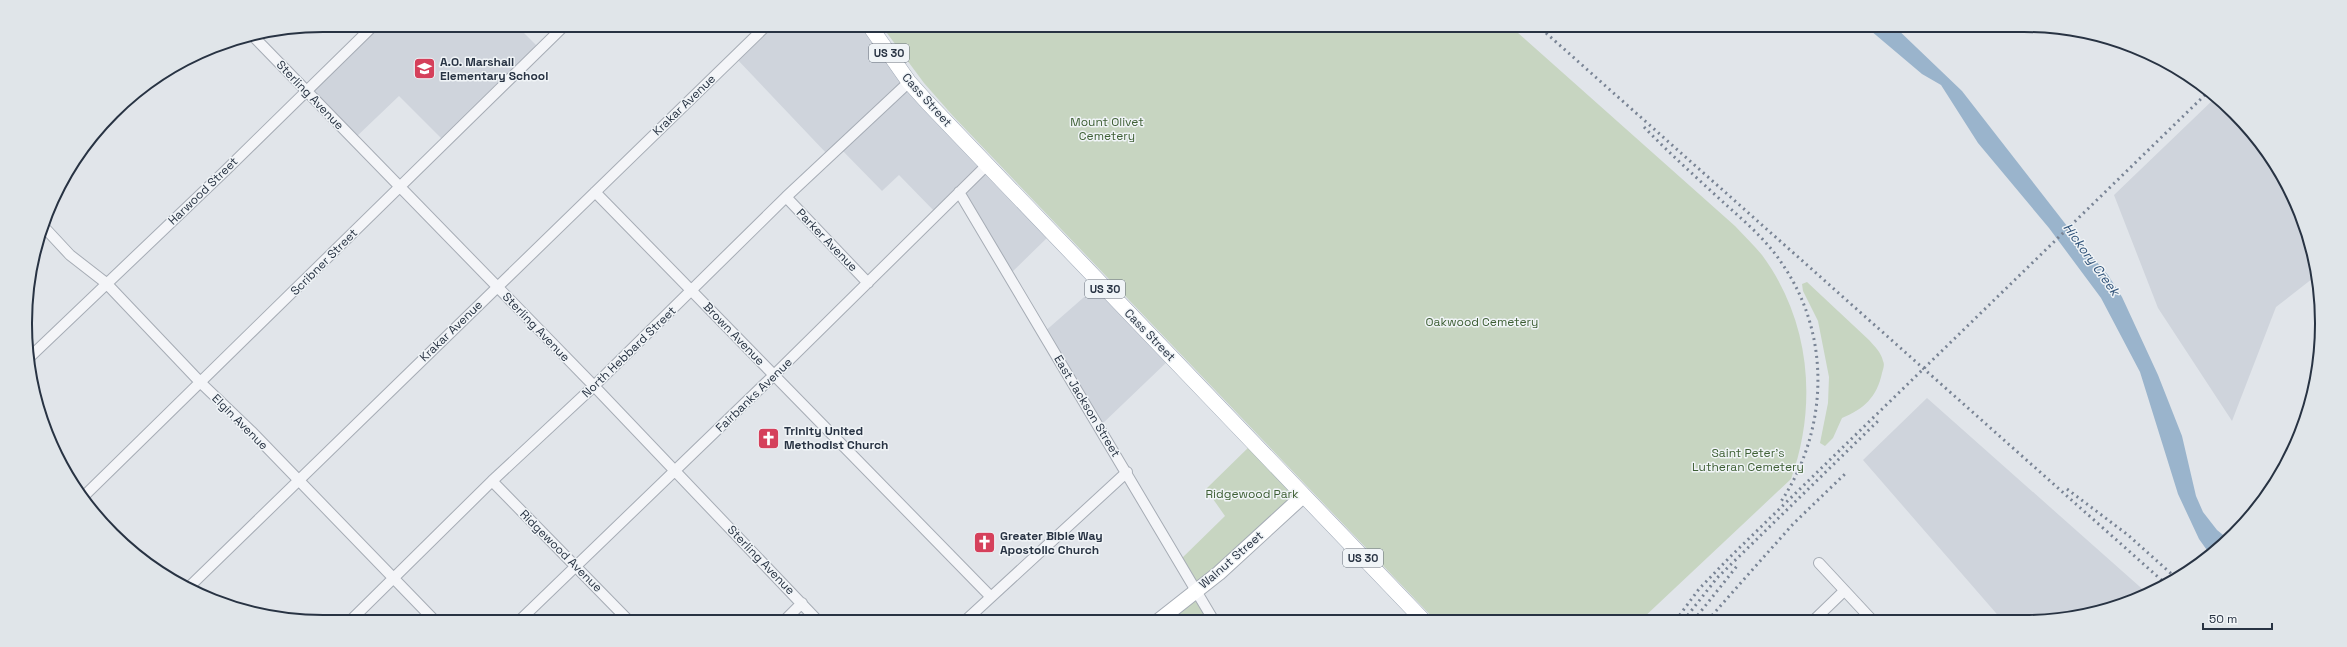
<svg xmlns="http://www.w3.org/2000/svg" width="2347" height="647" font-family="'Space Grotesk',sans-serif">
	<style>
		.built { fill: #cfd4dc }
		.green { fill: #c7d5c1 }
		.water { fill: #9ab4cc }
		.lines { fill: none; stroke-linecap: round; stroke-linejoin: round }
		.street-casing { stroke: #a6acb5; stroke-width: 12 }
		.secondary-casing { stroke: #a6acb5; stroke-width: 16 }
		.primary-casing { stroke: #9fa9b7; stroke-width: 16 }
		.street { stroke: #f4f5f8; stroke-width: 10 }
		.secondary { stroke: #fff; stroke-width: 14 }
		.primary { stroke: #fff; stroke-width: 15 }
		.rail { stroke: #798495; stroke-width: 3; stroke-dasharray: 2 4; stroke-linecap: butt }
		.labels { text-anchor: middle; stroke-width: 3; stroke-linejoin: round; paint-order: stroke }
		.shield { fill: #f0f4f7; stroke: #646d79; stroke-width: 1 }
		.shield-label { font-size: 11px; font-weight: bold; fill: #283343 }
		.poi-label { font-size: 12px; font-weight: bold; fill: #283343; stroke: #f0f4f7; text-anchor: start }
		.street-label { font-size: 12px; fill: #283343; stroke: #f0f4f7 }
		.park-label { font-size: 12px; fill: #3e5f35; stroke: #f0f4f7 }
		.water-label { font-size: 13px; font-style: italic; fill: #305379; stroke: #f0f4f7 }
		.rim { fill: none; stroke: #283343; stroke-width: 2 }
	</style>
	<rect width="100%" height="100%" fill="#e1e5ea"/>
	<path class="built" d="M376 25H516L539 48 444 141 399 96 355 138 309 91Z
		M768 25H867L987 165 936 213 899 175 882 191 838 146 828 155 735 57Z
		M2216 97 2234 112 2268 153 2282 177 2299 209 2316 265 2317 275 2276 307 2232 421 2158 308 2114 195Z
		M987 166 1051 234 1009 275 960 192Z
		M1099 284 1170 359 1100 426 1043 333Z
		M1927 398 2148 594 2062 619 2002 620 1863 460Z"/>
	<path class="green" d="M881 25H1509L1735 226C1744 236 1754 245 1762 255 1810 320 1818 404 1791 479L1641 620H1435L953 116 924 83Z
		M1807 282 1869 340C1875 347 1881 352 1883 361 1885 365 1883 369 1882 373 1877 397 1864 409 1842 418L1833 438 1825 446 1820 443 1828 403 1829 377 1818 321 1803 291 1802 284Z
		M1252 444 1301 496 1196 589 1180 560 1225 516 1206 489Z
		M1196 591 1213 621H1158Z"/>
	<path class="water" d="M1864 25H1893L1962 91 2081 244 2108 275 2122 297 2158 375 2182 436 2196 496 2203 512 2217 530 2228 539 2209 553 2199 539 2178 494 2140 372 2101 298 2049 228 1978 143 1941 85 1922 74Z"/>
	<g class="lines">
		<defs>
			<path id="street" d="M252 35 594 386 818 621
				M595 192 991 597
				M959 192 1214 621
				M786 197 868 283
				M43 226 70 255 106 283 201 383 251 431 436 622
				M31 356 225 171 374 25
				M492 481 630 622
				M82 498 565 25
				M1819 563 1872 620
				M188 588 767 25
				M1814 620 1844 591
				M784 621 802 603
				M965 621 1127 472
				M349 622 492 481 594 386 786 197 909 82
				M518 622 774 375 987 165"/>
			<path id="secondary" d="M1158 621 1219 573 1303 496"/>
			<path id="primary" d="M869 25 909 82 927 102 1423 620"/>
		</defs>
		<use href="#street" class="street-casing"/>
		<use href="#secondary" class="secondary-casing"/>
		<use href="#primary" class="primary-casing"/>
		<use href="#street" class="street"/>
		<use href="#secondary" class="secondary"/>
		<use href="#primary" class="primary"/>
		<path class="rail" d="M1537 25 2166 584
			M1644 127C1669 153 1696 177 1723 202 1744 221 1767 240 1783 265 1832 337 1828 432 1780 503
			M2067 489 2128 535 2175 577
			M1676 620 1699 589 1730 557 2209 91
			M1684 620 1717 578 1878 421
			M1694 620 1737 566
			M1708 620 1793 524 1847 472"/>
	</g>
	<defs>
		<symbol id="school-square" viewBox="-11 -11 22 22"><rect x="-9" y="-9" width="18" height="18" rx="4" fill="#d5405b" stroke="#f0f4f7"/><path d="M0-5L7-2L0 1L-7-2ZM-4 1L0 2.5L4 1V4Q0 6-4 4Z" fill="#fff"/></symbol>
		<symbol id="church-square" viewBox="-11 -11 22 22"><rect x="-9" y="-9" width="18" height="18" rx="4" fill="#d5405b" stroke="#f0f4f7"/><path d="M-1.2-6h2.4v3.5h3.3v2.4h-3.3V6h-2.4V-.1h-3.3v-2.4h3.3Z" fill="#fff"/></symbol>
	</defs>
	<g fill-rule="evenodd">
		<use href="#school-square" x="412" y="56" width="25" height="25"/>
		<use href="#church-square" x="756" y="426" width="25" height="25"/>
		<use href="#church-square" x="972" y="530" width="25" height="25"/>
	</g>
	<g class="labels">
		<g class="shield">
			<rect x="869" y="44" width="40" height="18" rx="3"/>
			<rect x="1085" y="280" width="40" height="18" rx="3"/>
			<rect x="1343" y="549" width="40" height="18" rx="3"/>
		</g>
		<g class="shield-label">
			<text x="889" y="57">US 30</text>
			<text x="1105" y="293">US 30</text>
			<text x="1363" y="562">US 30</text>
		</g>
		<g class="poi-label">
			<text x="440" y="66">A.O. Marshall<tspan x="440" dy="14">Elementary School</tspan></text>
			<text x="784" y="435">Trinity United<tspan x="784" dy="14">Methodist Church</tspan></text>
			<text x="1000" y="540">Greater Bible Way<tspan x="1000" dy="14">Apostolic Church</tspan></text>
		</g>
		<g class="street-label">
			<text transform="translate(310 95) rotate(46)" y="4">Sterling Avenue</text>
			<text transform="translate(927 100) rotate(48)" y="4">Cass Street</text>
			<text transform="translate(684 105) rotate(-44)" y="4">Krakar Avenue</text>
			<text transform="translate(203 191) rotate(-44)" y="4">Harwood Street</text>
			<text transform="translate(827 240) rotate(46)" y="4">Parker Avenue</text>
			<text transform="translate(324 262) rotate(-45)" y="4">Scribner Street</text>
			<text transform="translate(536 327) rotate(46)" y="4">Sterling Avenue</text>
			<text transform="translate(451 331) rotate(-44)" y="4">Krakar Avenue</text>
			<text transform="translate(734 334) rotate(46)" y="4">Brown Avenue</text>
			<text transform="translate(1150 335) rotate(46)" y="4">Cass Street</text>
			<text transform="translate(629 352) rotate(-44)" y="4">North Hebbard Street</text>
			<text transform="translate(754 395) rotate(-44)" y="4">Fairbanks Avenue</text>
			<text transform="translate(1087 406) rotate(59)" y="4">East Jackson Street</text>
			<text transform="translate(240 422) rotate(45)" y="4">Elgin Avenue</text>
			<text transform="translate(561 551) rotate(45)" y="4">Ridgewood Avenue</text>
			<text transform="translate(761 560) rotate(46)" y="4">Sterling Avenue</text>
			<text transform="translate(1231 560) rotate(-41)" y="4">Walnut Street</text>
		</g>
		<g class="park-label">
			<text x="1107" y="126">Mount Olivet<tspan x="1107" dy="14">Cemetery</tspan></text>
			<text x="1482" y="326">Oakwood Cemetery</text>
			<text x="1748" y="457">Saint Peter's<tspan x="1748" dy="14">Lutheran Cemetery</tspan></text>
			<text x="1252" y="498">Ridgewood Park</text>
		</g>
		<g class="water-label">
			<text transform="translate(2092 259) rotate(54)" y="5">Hickory Creek</text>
		</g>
	</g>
	<path d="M0 0H2347V647H0ZM323 32H2024A291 291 0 0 1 2315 323V324A291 291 0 0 1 2024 615H323A291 291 0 0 1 32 324V323A291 291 0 0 1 323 32Z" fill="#e0e5e9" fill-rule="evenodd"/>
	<path class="rim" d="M323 32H2024A291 291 0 0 1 2315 323V324A291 291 0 0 1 2024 615H323A291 291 0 0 1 32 324V323A291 291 0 0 1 323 32Z"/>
	<path d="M2203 623v6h69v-6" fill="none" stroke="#283343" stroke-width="2"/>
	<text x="2209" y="623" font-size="12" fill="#283343" stroke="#f0f4f7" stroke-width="3" paint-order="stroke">50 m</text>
</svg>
